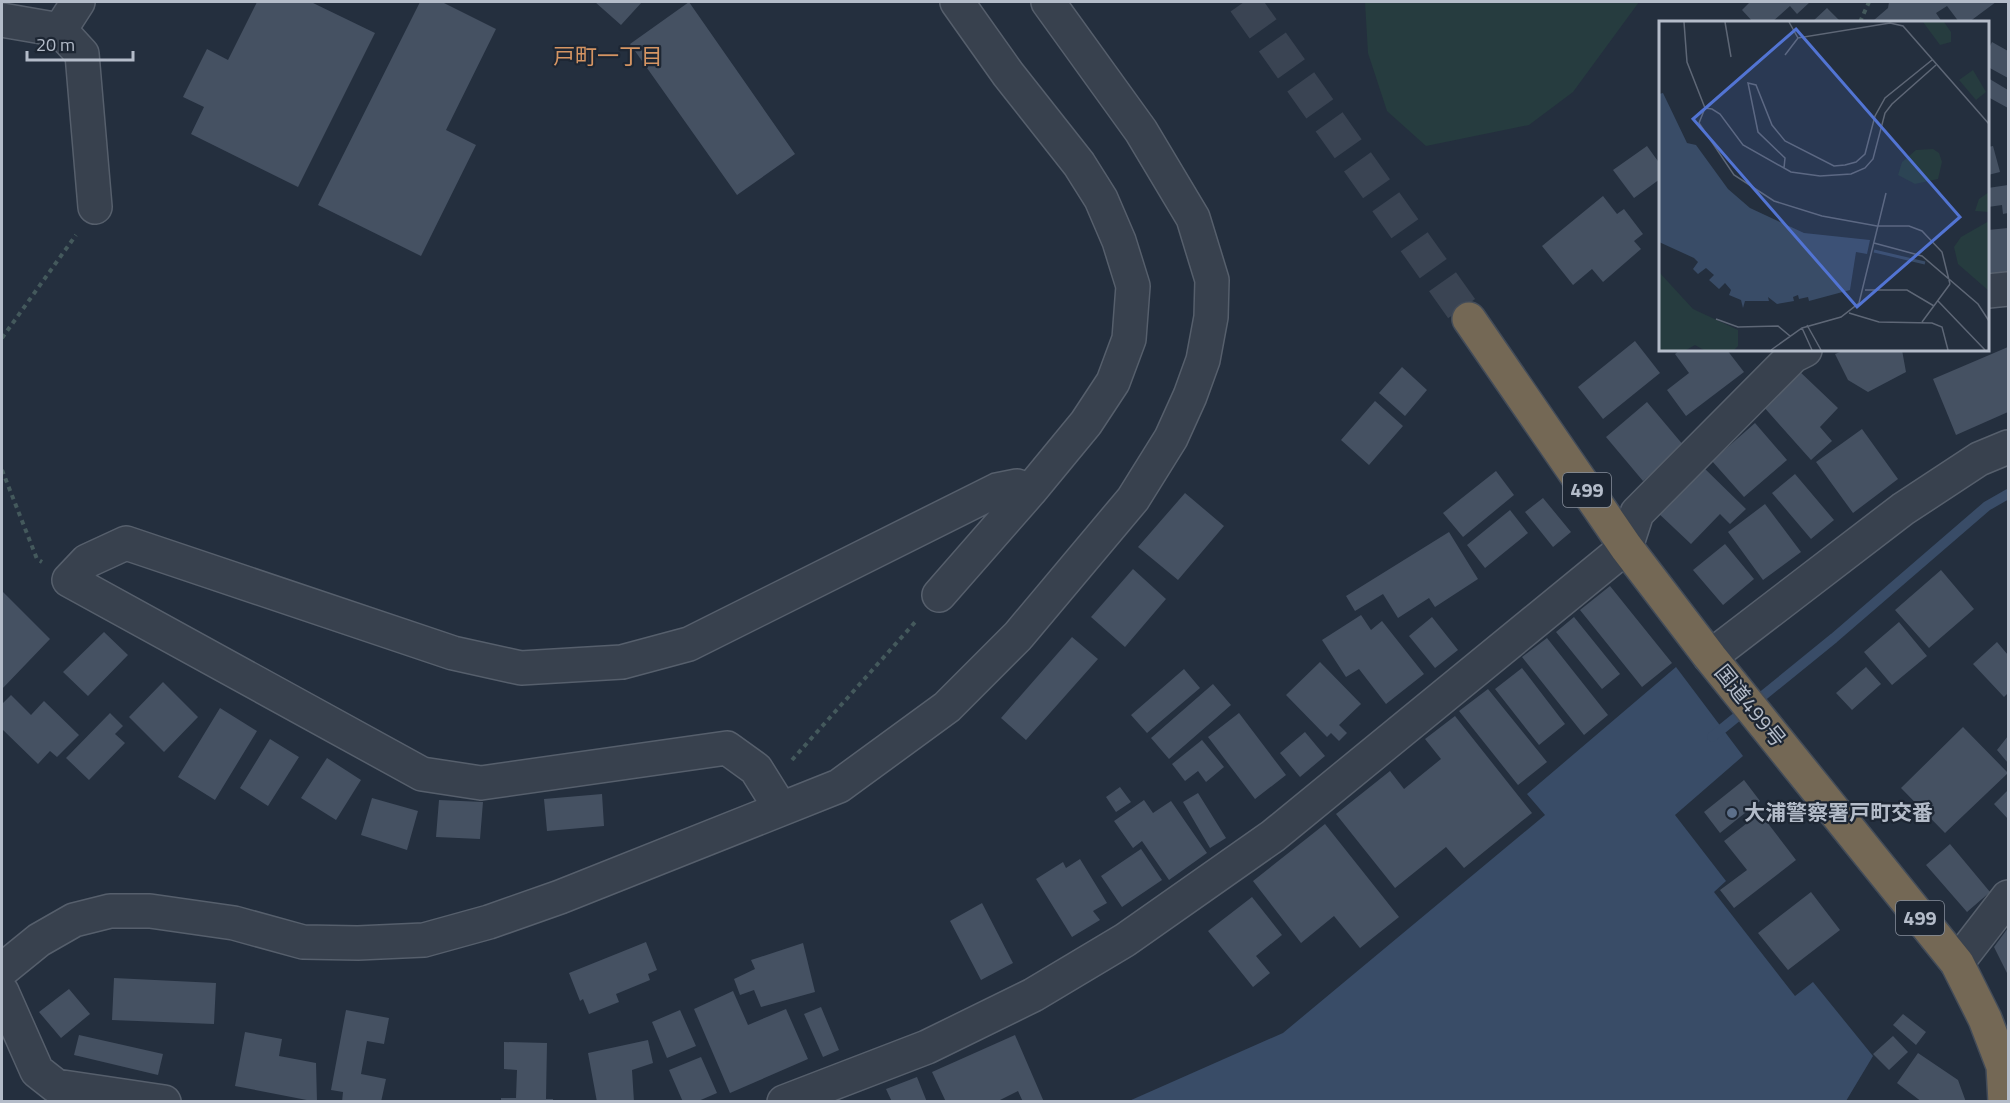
<svg xmlns="http://www.w3.org/2000/svg" width="2010" height="1103" font-family="'Titillium Web','Noto Sans JP',sans-serif">
	<style>
		.green { fill: #263c3f }
		.water { fill: #394c67 }
		.lines { fill: none; stroke-linecap: round; stroke-linejoin: round }
		.stream { stroke: #394c67; stroke-width: 10 }
		.building { fill: #455162 }
		.highway-tunnel { stroke: #3a4453; stroke-width: 33; stroke-dasharray: 33 16; stroke-linecap: butt }
		.minor-casing { stroke: #565f6c; stroke-width: 36 }
		.highway-casing { stroke: #434c59; stroke-width: 36 }
		.path { stroke: #44595c; stroke-width: 4; stroke-dasharray: 4.5 4.5; stroke-linecap: butt }
		.minor { stroke: #38414e; stroke-width: 33 }
		.highway { stroke: #746855; stroke-width: 33 }
		.service-dot { fill: #5c6f8a; stroke: #1d2633; stroke-width: 2 }
		.labels { text-anchor: middle; stroke-width: 4.5; stroke-linejoin: round; paint-order: stroke }
		.shield { fill: #1d2633; stroke: #878f9c; stroke-width: 1.5 }
		.shield-label { font-size: 20px; font-weight: bold; fill: #b4bcc9 }
		.street-label { font-size: 21px; fill: #b4bcc9; stroke: #1d2633 }
		.poi-label { font-size: 21px; font-weight: bold; fill: #b4bcc9; stroke: #1d2633; text-anchor: start }
		.neighbourhood-label { font-size: 22px; fill: #d59563; stroke: #1d2633 }
		.inset-river { fill: none; stroke: #394c67; stroke-width: 3 }
		.inset-road { fill: none; stroke: #5e6776; stroke-width: 1.5 }
		.view { fill: #5274d3; fill-opacity: 0.15; stroke: #5274d3; stroke-width: 3 }
		.inset-edge { fill: none; stroke: #b4bcc9; stroke-width: 3 }
	</style>
	<rect width="100%" height="100%" fill="#242f3e"/>
	<path class="green" d="M1365 2H1639L1573 92 1529 125 1426 146 1387 111 1368 53Z"/>
	<path class="water" d="M1676 667 1743 756 1675 815 1726 881 1714 892 1795 996 1813 982 1873 1056 1846 1101H1129L1283 1033 1545 815 1527 794Z"/>
	<g class="lines">
		<path class="stream" d="M1712 737 1834 638 1987 506 2008 494"/>
	</g>
	<path class="building" d="M257 2H311L375 33 298 187 191 134 204 107 183 97 207 49 228 60Z
		M420 2H442L496 29 446 130 476 145 421 256 318 205Z
		M595 2H642L621 25Z
		M689 2 795 154 737 195 630 44Z
		M1750 2H1810L1797 14 1790 6 1772 22H1753L1742 10Z
		M1889 2H1996L1969 22H1959L1947 6 1936 13 1942 22H1876L1874 20 1888 8Z
		M1827 8 1839 20 1837 22H1812Z
		M1992 42 2008 51V78L1988 67V50Z
		M1988 78 2008 90V108L1988 97Z
		M1647 146 1660 164V179L1634 198 1613 170Z
		M1993 146 2000 172 1988 175V147Z
		M2008 185V213L2003 214 2002 205 1988 207V188Z
		M1603 196 1617 214 1624 209 1643 234 1634 241 1641 249 1603 282 1592 269 1573 285 1542 246Z
		M2008 228V278L1988 280V230Z
		M1635 341 1660 373 1603 419 1578 387Z
		M2008 347V412L1956 435 1933 379Z
		M1680 350H1727L1744 372 1686 416 1667 390 1689 373 1675 354Z
		M1845 350H1902L1906 372 1868 392 1848 380 1835 354Z
		M1402 367 1427 390 1405 416 1379 393Z
		M1797 369 1838 408 1820 427 1832 441 1811 460 1763 406Z
		M1375 401 1403 426 1369 465 1341 440Z
		M1647 402 1684 446 1643 481 1606 437Z
		M1755 423 1787 460 1744 497 1712 461Z
		M1862 429 1898 479 1853 513 1816 462Z
		M1701 465 1746 509 1730 524 1720 514 1691 544 1656 511Z
		M1496 471 1514 495 1463 537 1443 513Z
		M1795 474 1834 520 1811 539 1772 493Z
		M1185 493 1224 526 1178 580 1138 547Z
		M1543 498 1571 532 1553 547 1525 512Z
		M1765 504 1801 552 1763 580 1728 532Z
		M1510 510 1528 533 1485 568 1467 545Z
		M1449 532 1478 579 1435 607 1429 598 1398 618 1383 594 1355 611 1346 596Z
		M1725 544 1754 579 1723 605 1693 570Z
		M1133 569 1166 599 1125 647 1091 617Z
		M1941 570 1974 609 1929 648 1895 610Z
		M1610 586 1672 663 1642 687 1580 610Z
		M2 591 50 639 2 689Z
		M1361 615 1371 630 1382 621 1424 674 1386 704 1359 669 1346 677 1322 640Z
		M1432 617 1458 650 1435 668 1409 636Z
		M1574 617 1620 674 1602 689 1556 632Z
		M1899 622 1927 656 1892 685 1864 652Z
		M104 632 128 655 88 696 63 672Z
		M1072 637 1098 659 1026 740 1001 718Z
		M1547 638 1608 715 1584 735 1522 657Z
		M1997 642 2008 655V693L2004 697 1973 664Z
		M1320 662 1361 704 1339 725 1347 733 1339 741 1331 733 1327 737 1286 695Z
		M1866 667 1881 684 1852 710 1836 693Z
		M1522 668 1565 724 1539 745 1495 689Z
		M1184 669 1200 688 1147 733 1131 715Z
		M163 682 198 717 164 752 129 717Z
		M1213 684 1231 705 1169 759 1151 738Z
		M1488 689 1547 762 1518 785 1459 711Z
		M11 695 31 715 44 701 79 735 57 757 50 751 38 764 2 729V704Z
		M220 708 257 731 215 800 178 777Z
		M110 713 123 726 115 734 125 743 89 780 66 758Z
		M1239 713 1286 775 1255 799 1208 737Z
		M1455 716 1532 813 1464 868 1446 847 1395 888 1336 814 1390 771 1404 789 1441 759 1425 739Z
		M1963 727 2008 773 1945 833 1901 788Z
		M1305 732 1325 756 1300 777 1280 753Z
		M2008 736V763L1997 750Z
		M270 739 299 757 268 806 240 788Z
		M1202 740 1224 767 1206 782 1198 771 1185 781 1172 764Z
		M327 758 361 780 336 820 301 798Z
		M1744 780 1760 801 1720 833 1704 812Z
		M1120 787 1131 802 1116 812 1106 797Z
		M2008 790V819L1994 804Z
		M1198 793 1226 838 1210 848 1183 802Z
		M602 794 604 826 547 831 544 799Z
		M372 798 418 811 407 850 361 835Z
		M439 800 483 802 480 839 436 837Z
		M1144 800 1153 813 1171 801 1207 853 1169 880 1142 841 1133 848 1114 821Z
		M1760 813 1796 860 1734 908 1720 890 1747 870 1724 841Z
		M1325 824 1399 917 1360 948 1334 916 1301 943 1253 881Z
		M1950 844 1990 892 1967 912 1926 865Z
		M1141 849 1162 880 1122 907 1101 876Z
		M1080 859 1107 903 1093 911 1100 920 1072 937 1036 879 1063 862 1066 868Z
		M1811 892 1840 930 1788 970 1758 933Z
		M1252 897 1282 935 1256 956 1270 973 1253 987 1208 931Z
		M982 903 1013 963 981 980 950 921Z
		M2008 928V975L1994 947Z
		M646 942 657 970 648 974 650 980 616 994 619 1002 589 1014 583 999 580 1001 569 973Z
		M803 943 815 992 761 1007 754 990 740 995 734 979 755 969 751 960Z
		M114 978 216 983 214 1024 112 1020Z
		M69 989 90 1014 61 1038 39 1012Z
		M733 991 748 1025 786 1009 808 1059 730 1093 694 1009Z
		M821 1007 839 1050 823 1057 804 1014Z
		M346 1010 389 1018 384 1044 367 1041 361 1074 386 1079 381 1102H342L343 1092 331 1090Z
		M680 1010 696 1046 667 1058 652 1022Z
		M1903 1014 1926 1032 1916 1045 1893 1025Z
		M245 1032 282 1039 279 1056 316 1063 317 1102 235 1086Z
		M79 1035 163 1054 158 1075 74 1055Z
		M1015 1035 1044 1102H1023L1018 1091 996 1102H946L932 1072Z
		M1893 1036 1908 1052 1889 1070 1873 1054Z
		M648 1040 653 1063 632 1070 634 1102H597L588 1053Z
		M504 1042 547 1043 546 1099H553V1102H501V1098H516L517 1070 504 1069Z
		M1918 1053 1958 1080 1966 1102H1922L1897 1083Z
		M701 1057 717 1093 696 1102H683L669 1070Z
		M917 1077 927 1102H892L886 1089Z"/>
	<g class="lines">
		<path class="highway-tunnel" d="M1244 2 1469 319"/>
		<defs>
			<path id="minor" d="M2 20 60 30 78 2
				M60 30 82 54 95 207
				M1988 291 2008 289
				M939 595 1030 491
				M1710 657 1903 509 1979 459 2008 447
				M781 809 756 769 727 748 481 783 422 774 69 580 87 561 126 543 453 653 521 668 622 662 689 644 997 490 1017 486 1030 491 1086 423 1113 382 1129 339 1133 286 1119 241 1101 199 1079 164 1008 74 957 2
				M1957 963 2008 897
				M2 970 39 940 74 920 110 911H150L234 923 303 942 358 943 424 940 489 922 560 897 839 786 947 707 1018 636 1133 499 1171 438 1190 396 1203 360 1211 317 1212 280 1193 218 1141 131 1048 2
				M2 992 37 1071 56 1086 164 1102
				M784 1102 927 1047 1033 995 1125 940 1273 836 1626 547 1637 513 1793 356 1805 350"/>
			<path id="highway" d="M1469 319 1626 547 1710 657 1957 963 1985 1019 2003 1066 2005 1102"/>
		</defs>
		<use href="#minor" class="minor-casing"/>
		<use href="#highway" class="highway-casing"/>
		<path class="path" d="M1860 22 1869 2
			M2 338 76 235
			M2 470 37 559 42 562
			M792 760 917 620"/>
		<use href="#minor" class="minor"/>
		<use href="#highway" class="highway"/>
	</g>
	<circle class="service-dot" cx="1732" cy="813" r="6"/>
	<g class="labels">
		<g class="shield">
			<rect x="1563" y="473" width="48" height="34" rx="4.5"/>
			<rect x="1896" y="901" width="48" height="34" rx="4.5"/>
		</g>
		<g class="shield-label">
			<text x="1587" y="497">499</text>
			<text x="1920" y="925">499</text>
		</g>
		<g class="street-label">
			<text transform="translate(1750 706) rotate(51)" y="7">国道499号</text>
		</g>
		<g class="poi-label">
			<text x="1744" y="820">大浦警察署戸町交番</text>
		</g>
		<g class="neighbourhood-label">
			<text x="608" y="64">戸町一丁目</text>
		</g>
	</g>
	<g transform="translate(1659 21)">
		<rect width="330" height="330" fill="#242f3e"/>
		<path d="M264 1H285L292 11V21L281 24ZM314 49 327 71 317 79 300 59ZM274 128 280 132 283 141 279 158 256 163 239 154 243 141 257 129ZM330 171V191L316 190 320 178ZM330 200V270L299 243 295 226 302 216ZM0 251 34 288 79 309V325L75 329H45L36 324 27 329H0Z" fill="#263c3f"/>
		<path d="M4 72 28 122 37 124 69 168 91 187 145 212 211 219 208 233 197 231 191 269 150 280 149 276 140 278 139 274 134 276 135 280 118 283 109 276 110 280H86L84 287 82 279 70 274 72 269 66 262 60 268 50 259 55 254 47 247 39 253 34 248 39 241 35 237 0 221V73Z" fill="#394c67"/>
		<path class="inset-river" d="M215 230 266 242"/>
		<path class="inset-road" d="M25 1 28 41 46 87M66 1 72 36M130 1 139 17 231 2 244 5 330 103M126 34 139 17M277 44 233 83 226 92 214 138 206 147 192 153 161 155 132 151 84 124 61 93 53 88 46 87 40 102 75 154 115 180 163 195 218 205H250L263 210 283 231 291 263M125 147 126 137 99 111 89 62 97 64 113 104 126 120 175 145 186 144 197 141 206 133 216 95 226 77 273 39M215 222 263 235 319 283 330 300M206 269H248L275 285M279 280 326 329M190 292 220 301 273 302 283 306 289 329M57 298 79 306 119 305 131 315M263 301 291 263M148 304 162 329M143 307 153 329M112 329 143 307 182 296 200 282 227 172"/>
		<path class="view" d="M137 8 301 196 198 286 34 98Z"/>
		<rect width="330" height="330" class="inset-edge"/>
	</g>
	<rect width="2010" height="1103" fill="none" stroke="#b4bcc9" stroke-width="6"/>
	<path d="M27 51v9h106v-9" fill="none" stroke="#b4bcc9" stroke-width="3"/>
	<text x="36" y="51" font-size="18" fill="#b4bcc9" stroke="#1d2633" stroke-width="4.5" paint-order="stroke">20 m</text>
</svg>
